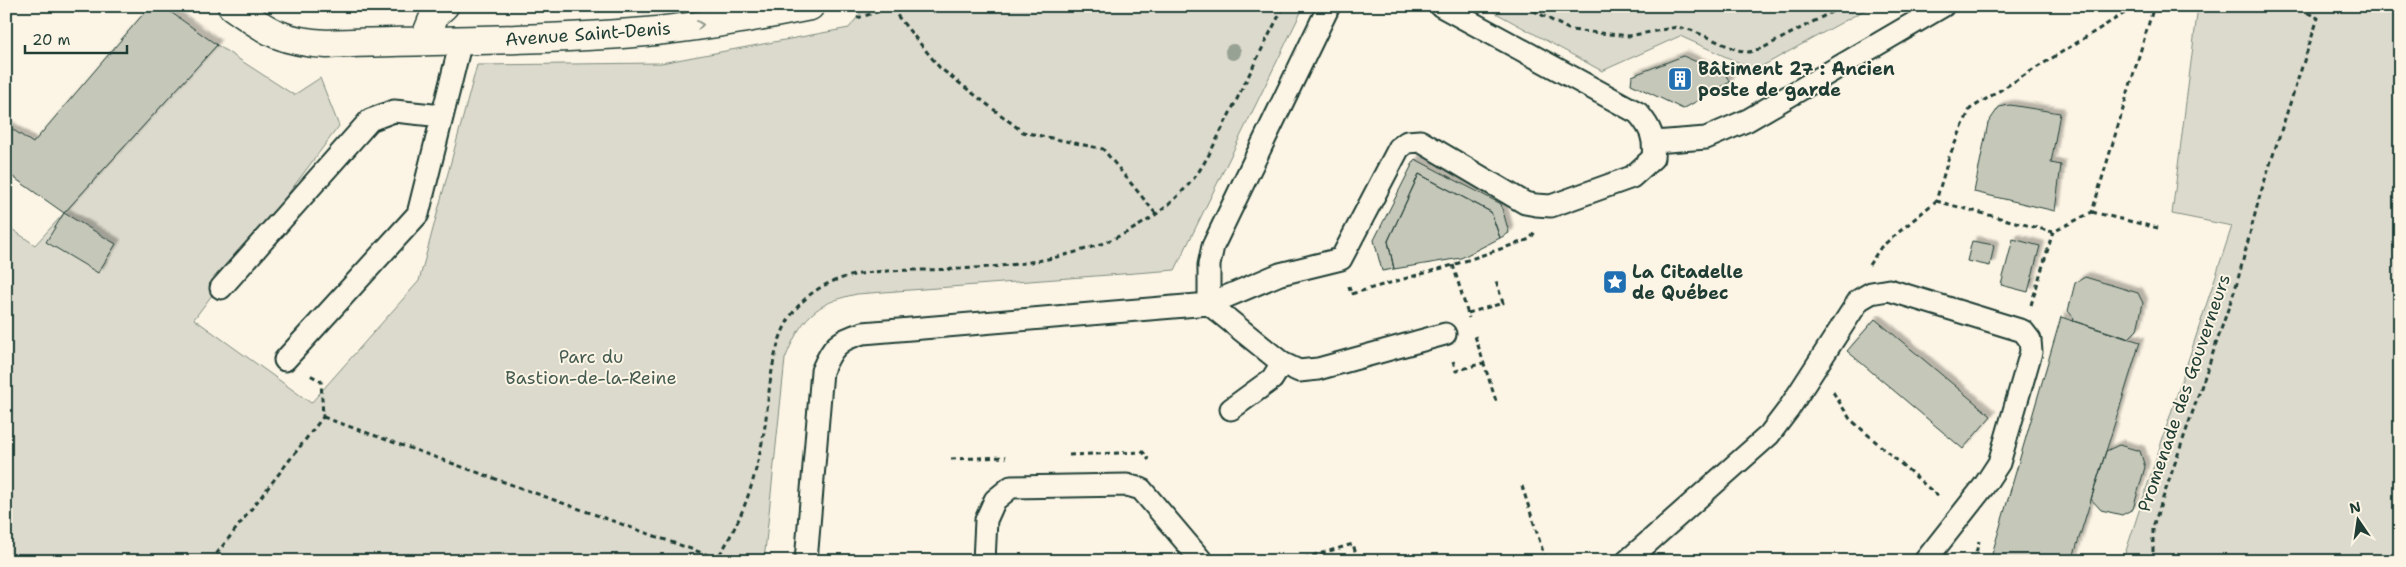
<svg xmlns="http://www.w3.org/2000/svg" width="2406" height="567" font-family="'Shantell Sans',sans-serif">
	<style>
		.green { fill: #dcdacc; stroke: #7e8c80 }
		.building { fill: #c5c7b9; stroke: #1f3d34; filter: url(#shadow) }
		.lines { fill: none; stroke-linecap: round; stroke-linejoin: round }
		.lane-casing { stroke: #1f3d34; stroke-width: 25 }
		.street-casing { stroke: #1f3d34; stroke-width: 31 }
		.path { stroke: #1f3d34; stroke-width: 3; stroke-dasharray: 5 4; stroke-linecap: butt }
		.lane { stroke: #fcf5e5; stroke-width: 21 }
		.street { stroke: #fcf5e5; stroke-width: 28 }
		.tree { fill: #97a194 }
		.oneway { stroke: #8e998c }
		.labels { text-anchor: middle; stroke-width: 4; stroke-linejoin: round; paint-order: stroke }
		.street-label { font-size: 18px; fill: #1f3d34; stroke: #fcf5e5 }
		.poi-label { font-size: 18px; font-weight: bold; fill: #1f3d34; stroke: #fcf5e5; text-anchor: start }
		.park-label { font-size: 18px; fill: #455c52; stroke: #fcf5e5 }
	</style>
	<defs>
		<filter id="shadow"><feDropShadow dx="4.5" dy="-4.5" stdDeviation="1" flood-color="#0004"/></filter>
	</defs>
	<rect width="100%" height="100%" fill="#fcf5e5"/>
	<filter id="ink" filterUnits="userSpaceOnUse"><feTurbulence type="fractalNoise" baseFrequency=".02" numOctaves="2"/><feDisplacementMap in="SourceGraphic" scale="10" xChannelSelector="R" yChannelSelector="G"/><feConvolveMatrix kernelMatrix="1 2 1 2 8 2 1 2 1" color-interpolation-filters="sRGB"/></filter>
	<g filter="url(#ink)">
		<path class="green" d="M879 6H1304L1175 270 857 294C814 303 801 319 785 359L764 561H6V225L35 245 217 45 294 95 320 78 339 126 194 319 311 403 419 281 477 65 661 63 849 28 862 11Z
			M1483 6H1872L1755 70 1680 36 1602 71Z
			M2198 6H2400V561H2099L2100 556 2123 560 2232 226 2172 214Z"/>
		<path class="building" d="M150 6H162L217 45 64 213 6 172V125L33 143Z
			M1683 56 1725 74 1730 82 1683 109 1631 84 1632 76Z
			M2010 105 2060 113 2051 163 2061 165 2055 211 1974 192 1988 123 1999 107Z
			M1415 159 1501 204 1509 233 1500 238 1491 212 1419 174 1388 241 1394 269 1382 271 1374 240Z
			M1419 174 1491 212 1500 238 1461 258 1394 269 1388 241Z
			M64 213 116 244 98 273 46 242Z
			M2013 239 2040 246 2028 292 2001 285Z
			M1972 241 1994 245 1990 266 1967 261Z
			M2085 277 2138 293 2143 303 2137 330 2128 339 2073 321 2074 318 2068 311 2075 283Z
			M2061 317 2140 342 2072 561H1990Z
			M1875 319 1991 416 1963 449 1847 351Z
			M2119 445 2140 451 2145 467 2133 509 2122 515 2101 510 2091 499 2106 451Z"/>
		<g class="lines">
			<defs>
				<path id="lane" d="M1329 6 1213 246 1209 265V304L1282 363 1299 371 1318 369 1445 334
					M1655 142 1706 138 1748 120 1943 6
					M221 288 370 120 394 111 442 116
					M285 360 418 214 461 41
					M1231 409 1272 379 1282 363
					M806 561 822 371C832 347 838 340 863 333L1209 304 1280 274 1341 259 1399 148 1407 142 1420 141 1525 203 1536 205 1551 206 1632 177 1653 158C1655 138 1651 128 1638 113L1441 6
					M984 561 986 520 995 500 1011 487 1127 485 1141 489 1202 561
					M1627 561 1769 435 1788 410 1859 300 1871 293 1889 290 2023 331 2030 340 2031 352 1999 463 1984 486 1925 561"/>
				<path id="street" d="M232 6C268 32 283 42 327 44 433 40 540 41 646 32 701 27 756 17 810 6
					M424 41 435 14 444 6"/>
			</defs>
			<use href="#lane" class="lane-casing"/>
			<use href="#street" class="street-casing"/>
			<path class="path" d="M1525 6 1570 30 1629 36 1677 27 1691 30 1737 50 1749 52 1763 48 1843 6
				M857 18 891 8 940 68 1023 132 1103 149 1156 214
				M1936 201 2053 232
				M2092 212 2162 229
				M1453 265 1469 318
				M1869 265 1881 247 1936 201 1949 157 1970 109 2136 6
				M1349 286 1351 294 1453 265 1530 239 1535 232
				M2031 305 2053 232 2092 212 2154 6
				M1468 313 1503 303 1495 278
				M1475 336 1497 404
				M1453 361 1456 371 1483 363
				M1833 392 1850 419 1940 498
				M323 417 716 558
				M1069 455 1143 452 1149 460
				M951 459 1006 457
				M1522 486 1546 561
				M1230 555 1247 561
				M211 561 323 417 321 381 308 374
				M713 561C723 553 729 538 735 527 750 497 758 465 764 432 771 389 769 334 803 301 833 271 877 271 917 270 1014 269 1129 260 1194 178 1208 160 1218 136 1229 115 1247 79 1265 42 1284 6
				M1295 561 1353 544 1358 561
				M1974 561 1979 541
				M2153 561V527L2237 283 2260 195 2318 18 2308 13V6"/>
			<use href="#lane" class="lane"/>
			<use href="#street" class="street"/>
		</g>
		<circle class="tree" cx="1233" cy="52" r="8"/>
		<defs><path id="oneway-chevron" d="M-2-3.5L2.5 0L-2 3.5" fill="none" stroke-width="1.6" stroke-linecap="round" stroke-linejoin="round" transform="scale(1.25)"/></defs>
		<use class="oneway" href="#oneway-chevron" transform="translate(700 25) rotate(-7)"/>
	</g>
	<defs>
		<symbol id="building-square" viewBox="-11 -11 22 22"><rect x="-9" y="-9" width="18" height="18" rx="4" fill="#1f6fb2" stroke="#fcf5e5"/><path d="M-4-6H4V6H1V3H-1V6H-4ZM-2.5-4.3h1.7v1.8h-1.7ZM.8-4.3h1.7v1.8H.8ZM-2.5-1h1.7V.8h-1.7ZM.8-1h1.7V.8H.8Z" fill="#fff"/></symbol>
		<symbol id="sight-square" viewBox="-11 -11 22 22"><rect x="-9" y="-9" width="18" height="18" rx="4" fill="#1f6fb2" stroke="#fcf5e5"/><path d="M0-6L1.8-2.2L6-1.7L2.9 1.2L3.7 5.4L0 3.3L-3.7 5.4L-2.9 1.2L-6-1.7L-1.8-2.2Z" fill="#fff"/></symbol>
	</defs>
	<g fill-rule="evenodd">
		<use href="#building-square" x="1666" y="65" width="28" height="28"/>
		<use href="#sight-square" x="1601" y="268" width="28" height="28"/>
	</g>
	<g class="labels">
		<g class="street-label">
			<text transform="translate(588 34) rotate(-4)" y="6">Avenue Saint-Denis</text>
			<text transform="translate(2184 393) rotate(-71)" y="6">Promenade des Gouverneurs</text>
		</g>
		<g class="poi-label">
			<text x="1698" y="75">Bâtiment 27 : Ancien<tspan x="1698" dy="21">poste de garde</tspan></text>
			<text x="1632" y="278">La Citadelle<tspan x="1632" dy="21">de Québec</tspan></text>
		</g>
		<g class="park-label">
			<text x="591" y="363">Parc du<tspan x="591" dy="21">Bastion-de-la-Reine</tspan></text>
		</g>
	</g>
	<rect width="2406" height="567" fill="none" stroke="#fcf5e5" stroke-width="25"/>
	<rect x="12" y="12" width="2381" height="542" fill="none" stroke="#1f3d34" stroke-width="2" filter="url(#ink)"/>
	<g transform="translate(2358 520) rotate(347)" stroke="#fcf5e5" stroke-width="4" paint-order="stroke">
	<path d="M0-4L9 19L0 12L-9 19Z" fill="#1f3d34"/>
	<text y="-8" font-size="14" font-weight="bold" text-anchor="middle" fill="#1f3d34">N</text>
	</g>
	<path d="M25 45v8h102v-8" fill="none" stroke="#1f3d34" stroke-width="2.5"/>
	<text x="32" y="45" font-size="15" fill="#1f3d34" stroke="#fcf5e5" stroke-width="4" paint-order="stroke">20 m</text>
</svg>
